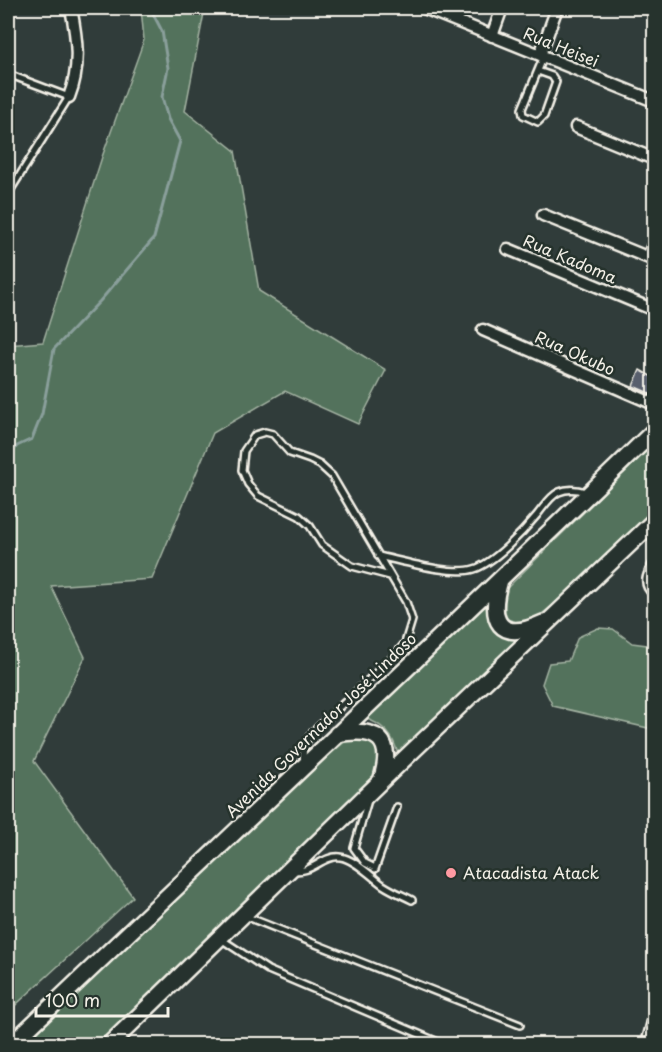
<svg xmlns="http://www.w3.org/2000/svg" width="662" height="1052" font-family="'Playpen Sans',sans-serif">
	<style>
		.green { fill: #52725b; stroke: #a3b2a2; stroke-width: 1.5 }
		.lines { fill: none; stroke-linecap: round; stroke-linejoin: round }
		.stream { stroke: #8a9f9b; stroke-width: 3 }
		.building { fill: #585f6d; stroke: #f4f1e8; stroke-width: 1.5 }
		.lane-casing { stroke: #f4f1e8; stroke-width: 10 }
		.street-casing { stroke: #f4f1e8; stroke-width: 15 }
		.secondary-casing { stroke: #f4f1e8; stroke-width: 20 }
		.lane { stroke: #26332d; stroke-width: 5 }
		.street { stroke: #26332d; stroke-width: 10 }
		.secondary { stroke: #26332d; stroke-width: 15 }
		.poi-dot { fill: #ff9aa2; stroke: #26332d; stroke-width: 2 }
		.labels { text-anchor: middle; stroke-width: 5; stroke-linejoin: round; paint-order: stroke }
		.street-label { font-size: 16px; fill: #f4f1e8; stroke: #26332d }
		.poi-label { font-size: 16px; fill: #f4f1e8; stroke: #26332d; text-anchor: start }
	</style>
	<rect width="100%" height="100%" fill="#303c3a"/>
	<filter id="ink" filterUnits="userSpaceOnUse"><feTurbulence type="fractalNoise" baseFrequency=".0167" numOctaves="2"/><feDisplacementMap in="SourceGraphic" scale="12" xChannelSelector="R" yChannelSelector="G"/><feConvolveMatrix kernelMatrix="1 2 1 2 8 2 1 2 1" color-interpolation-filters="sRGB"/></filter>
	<g filter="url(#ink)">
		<path class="green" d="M141 8H205L185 111 235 151 259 291 386 370 358 424 285 391 213 433 152 579 51 586 85 657 34 761 133 897 8 1012V345L43 342 102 157 144 40Z
			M654 443V513L577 587 531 622 519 623 504 618 501 612 505 590Z
			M487 600 490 618 514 637 520 638 398 755C394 735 382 723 363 718Z
			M598 628 613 629 632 643 654 646V733L652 729 553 706 542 684 549 663 568 661 578 637Z
			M356 736 379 745 378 773 100 1044H25L309 772 347 740Z"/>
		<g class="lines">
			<path class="stream" d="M8 457 17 446 32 439 42 414 54 349 100 301 154 238 180 141 168 119 162 97 168 68 162 31 150 8
				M8 991 11 995"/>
		</g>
		<path class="building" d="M640 370 654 378V395L633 386Z"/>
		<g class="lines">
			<defs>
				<path id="lane" d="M538 71 552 76 556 82 544 116 538 122 523 115 522 109 544 56
					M8 74 69 97 8 194
					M378 556C402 561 452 576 474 569 494 563 523 532 537 515 543 508 550 496 559 492 568 488 577 489 586 492
					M304 762C302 750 304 743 312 733L396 654 405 643 412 620 406 602 332 476 320 465 310 460 290 453 273 434 265 432 255 435 244 451 242 470 248 484 258 496 299 516 310 526 322 545 352 566 390 576
					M368 800 354 848 365 863 375 868
					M375 869 397 807
					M292 870C311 875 322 855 340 857 353 858 372 877 383 885 392 891 402 895 412 900
					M245 916 520 1025
					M221 939 268 970 443 1044"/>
				<path id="street" d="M424 8 654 101
					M653 8H654
					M492 36 502 8
					M540 55 557 8
					M69 97C81 67 77 39 71 8
					M576 127 654 159
					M543 215 654 260
					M508 249 654 310
					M648 257 654 243
					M483 330 654 404
					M654 566C648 576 645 584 654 592
					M647 1044 654 1018"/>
				<path id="secondary" d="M500 580C488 622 499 643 543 623
					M337 734C377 727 395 738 381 781
					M12 1044C226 840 442 637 654 431
					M110 1044 381 781 654 521"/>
			</defs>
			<use href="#lane" class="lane-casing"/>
			<use href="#street" class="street-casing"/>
			<use href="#secondary" class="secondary-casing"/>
			<use href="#lane" class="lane"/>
			<use href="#street" class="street"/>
			<use href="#secondary" class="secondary"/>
		</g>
	</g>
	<circle class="poi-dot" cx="451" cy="873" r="6"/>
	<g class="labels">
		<g class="street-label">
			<text transform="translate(561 47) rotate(22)" y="6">Rua Heisei</text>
			<text transform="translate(570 259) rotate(23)" y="6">Rua Kadoma</text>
			<text transform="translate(575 353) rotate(24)" y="6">Rua Okubo</text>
			<text transform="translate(321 725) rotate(-44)" y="6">Avenida Governador José Lindoso</text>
		</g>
		<g class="poi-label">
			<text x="463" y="879">Atacadista Atack</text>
		</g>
	</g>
	<rect width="662" height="1052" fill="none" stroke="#26332d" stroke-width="30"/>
	<rect x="15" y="15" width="632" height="1022" fill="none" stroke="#f4f1e8" stroke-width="2" filter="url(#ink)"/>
	<path d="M36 1007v9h132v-9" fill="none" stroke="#f4f1e8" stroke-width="3"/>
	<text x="45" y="1007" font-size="18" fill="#f4f1e8" stroke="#26332d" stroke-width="4.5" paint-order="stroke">100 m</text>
</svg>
